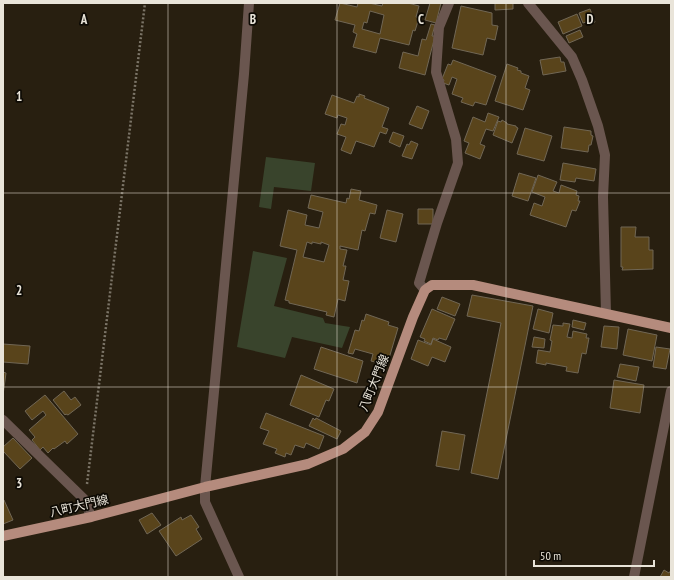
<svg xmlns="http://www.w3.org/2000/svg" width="674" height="580" font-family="'PT Sans Narrow','Noto Sans JP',sans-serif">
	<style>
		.green { fill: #39442c }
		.building { fill: #59441b; stroke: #716755; fill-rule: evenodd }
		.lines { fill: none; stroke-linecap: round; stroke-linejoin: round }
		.path { stroke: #7b7467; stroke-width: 2.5; stroke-dasharray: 2 2; stroke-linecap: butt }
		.minor { stroke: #6a564f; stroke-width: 10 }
		.major { stroke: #b58b7d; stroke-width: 10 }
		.grid { fill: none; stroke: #e9e4d9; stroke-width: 1; stroke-opacity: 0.55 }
		.labels { text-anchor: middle; stroke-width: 3.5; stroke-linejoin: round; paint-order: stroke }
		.street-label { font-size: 12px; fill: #e9e4d9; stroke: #0d0a04 }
		.grid-label { font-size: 13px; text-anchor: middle; font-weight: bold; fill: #e9e4d9; stroke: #0d0a04; stroke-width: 3.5; stroke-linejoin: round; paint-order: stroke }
	</style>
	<rect width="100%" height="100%" fill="#281f10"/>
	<path class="green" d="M266 157 315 163 311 191 274 187 271 209 259 207Z
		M253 251 287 258 274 306 323 318 325 323 350 327 342 348 292 337 285 358 237 347Z"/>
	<path class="building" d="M340 3 357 7 358 3H369L382 6 383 3H408L419 6 416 17 419 18 415 31 413 30 409 45 380 38 376 53 353 47 357 34 353 32 355 25 335 20ZM370 11 384 15 380 34 362 29 364 22 367 23Z
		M430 3H441L436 23 425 20Z
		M495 3H513V9L495 10Z
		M461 6 492 13V25L498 26 495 40 487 38 483 55 452 48Z
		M590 9 595 22 590 24 589 21 583 23 579 13Z
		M577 14 582 26 563 34 558 22Z
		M431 24 435 25 432 36H435L425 75 399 68 403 52 418 56 422 39 426 40Z
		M580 30 583 37 569 43 566 36Z
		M560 57 561 62H564L566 71 543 75 540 60Z
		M453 60 496 76 486 105 475 102 473 106 461 102 463 98 452 94 457 79 452 77 449 85 443 83 444 80 442 79 448 64 451 65Z
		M507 64 518 68 517 70 521 71V73L529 76 525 88 530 90 523 110 495 101Z
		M359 94 365 96 364 98 389 108 382 127 388 129 386 134 380 132 374 147 356 141 351 154 341 150 346 137 337 134 341 124 345 125 347 118 338 115 337 118 325 114 332 95 354 103 357 96 359 97Z
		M417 106 429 111 422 129 409 124Z
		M488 113 499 117 493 131 486 129 480 144 485 146 480 159 465 153 469 143 464 141 473 117 485 122Z
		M502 120 507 123V124L516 126V127L518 128 512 143 493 135 498 121 501 122Z
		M564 127 591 131V135L593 136 591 145H589L588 152 561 148Z
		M525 128 552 136 544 161 517 154Z
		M393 132 404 136 400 147 389 142Z
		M411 141 418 144 412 159 402 156 407 144 409 145Z
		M563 163 596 169 594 181 576 178 575 182 560 180Z
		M519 173 536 178 528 201 512 196Z
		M538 175 557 182 553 191 559 193 561 185 577 191 576 195 579 196 578 201H580L576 211 572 210 566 227 530 215 534 203 542 206 545 197 532 192Z
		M351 189 361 191 359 200 377 205 375 214 370 213 365 231 362 230 358 250 340 246V249L347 250 343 266H346L343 280 349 281 345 301 338 299 334 317 326 315 327 312 289 303V301L285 300 297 250 280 246 288 210 307 215 305 225 319 228 323 212 308 208 311 195 346 203 347 198 349 199ZM307 242 312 244V242L321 244V242L329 245 324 262 303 257Z
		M418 209H433V224H418Z
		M387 210 403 214 396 242 380 238Z
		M621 227H636L635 237H649V250H653V269L622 270 623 267H621Z
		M472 295 533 306 498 479 471 473 501 323 467 316Z
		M442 297 460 304 455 316 437 309Z
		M432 309 455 319 446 340 439 338 438 340 433 338 431 344 424 341 425 339 420 337Z
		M538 309 553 313 549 333 533 329Z
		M366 314 389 322 388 325 398 328 387 365 371 361 373 354 355 349 353 354 348 353 355 330 359 331 362 320 364 321Z
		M573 320 586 323 584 330 572 327Z
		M563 323 570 324 567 337 572 338 573 331 587 334 586 338H589L586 354 582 353 578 373 566 371 567 367 546 363V365L536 363 538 350 550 352 552 341 550 340 553 325 563 326Z
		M604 326 619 327 617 349 601 347Z
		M628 329 657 335 652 361 623 355Z
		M534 337 545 339 544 348 532 347Z
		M433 339 451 347 445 362 432 357 428 366 411 359 418 340 431 345Z
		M3 344 30 346 28 364 3 362Z
		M321 347 363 361 357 383 314 369Z
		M656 347 670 349 666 369 653 367Z
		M620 364 639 367 636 381 617 377Z
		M3 372 6 373 3 395Z
		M301 375 334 389 329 401 326 400 319 417 290 405Z
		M614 380 644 385 640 413 610 408Z
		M64 391 71 400 75 397 81 405 68 415 66 414 65 415 53 400Z
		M45 395 78 434 67 444 65 441 54 449 53 448 48 453 43 447 40 450 32 440 35 437 29 430 46 415 43 411 32 420 25 411Z
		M266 413 324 436 319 449 306 443 304 448 295 445 291 455 286 453 285 457 275 453 277 449 263 444 269 431 260 428Z
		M313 418 315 420 316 418 341 431 337 439 309 426Z
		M442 431 465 435 459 470 436 466Z
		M13 438 32 458 20 469 3 451V447Z
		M4 500 13 520 3 524V501Z
		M152 513 161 525 147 534 139 520Z
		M191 515 199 527 196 529 202 539 176 556 159 531 181 517 182 520Z
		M664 570 669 573 671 570V577H660Z"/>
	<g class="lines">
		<path class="path" d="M87 484 145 3"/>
		<path class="minor" d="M528 3 572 57 582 80 598 126 605 155 603 197 606 313
			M425 290 419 283 437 223 458 163 456 139 436 72 439 27 449 3
			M3 420 85 500 91 517
			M239 577 205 502V487L244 74 249 3
			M634 577 671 391"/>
		<path class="major" d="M3 536 91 517 205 487 308 464 343 449 365 432 378 412 413 317 425 290 432 285H473L671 328"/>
	</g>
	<path class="grid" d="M168 3V577M337 3V577M506 3V577M3 193H671M3 387H671"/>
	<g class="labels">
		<g class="street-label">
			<text transform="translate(374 383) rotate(-68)" y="4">八町大門線</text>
			<text transform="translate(79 506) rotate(-13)" y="4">八町大門線</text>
		</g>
	</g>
	<g class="grid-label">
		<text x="84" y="24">A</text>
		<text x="253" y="24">B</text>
		<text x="421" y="24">C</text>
		<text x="590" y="24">D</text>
		<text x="19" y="101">1</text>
		<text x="19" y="295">2</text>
		<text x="19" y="488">3</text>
	</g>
	<rect width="674" height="580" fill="none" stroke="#e9e4d9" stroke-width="8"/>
	<path d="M534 560v6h120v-6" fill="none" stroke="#e9e4d9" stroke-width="2"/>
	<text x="540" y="560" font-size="12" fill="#e9e4d9" stroke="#0d0a04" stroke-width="3" paint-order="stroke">50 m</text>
</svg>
